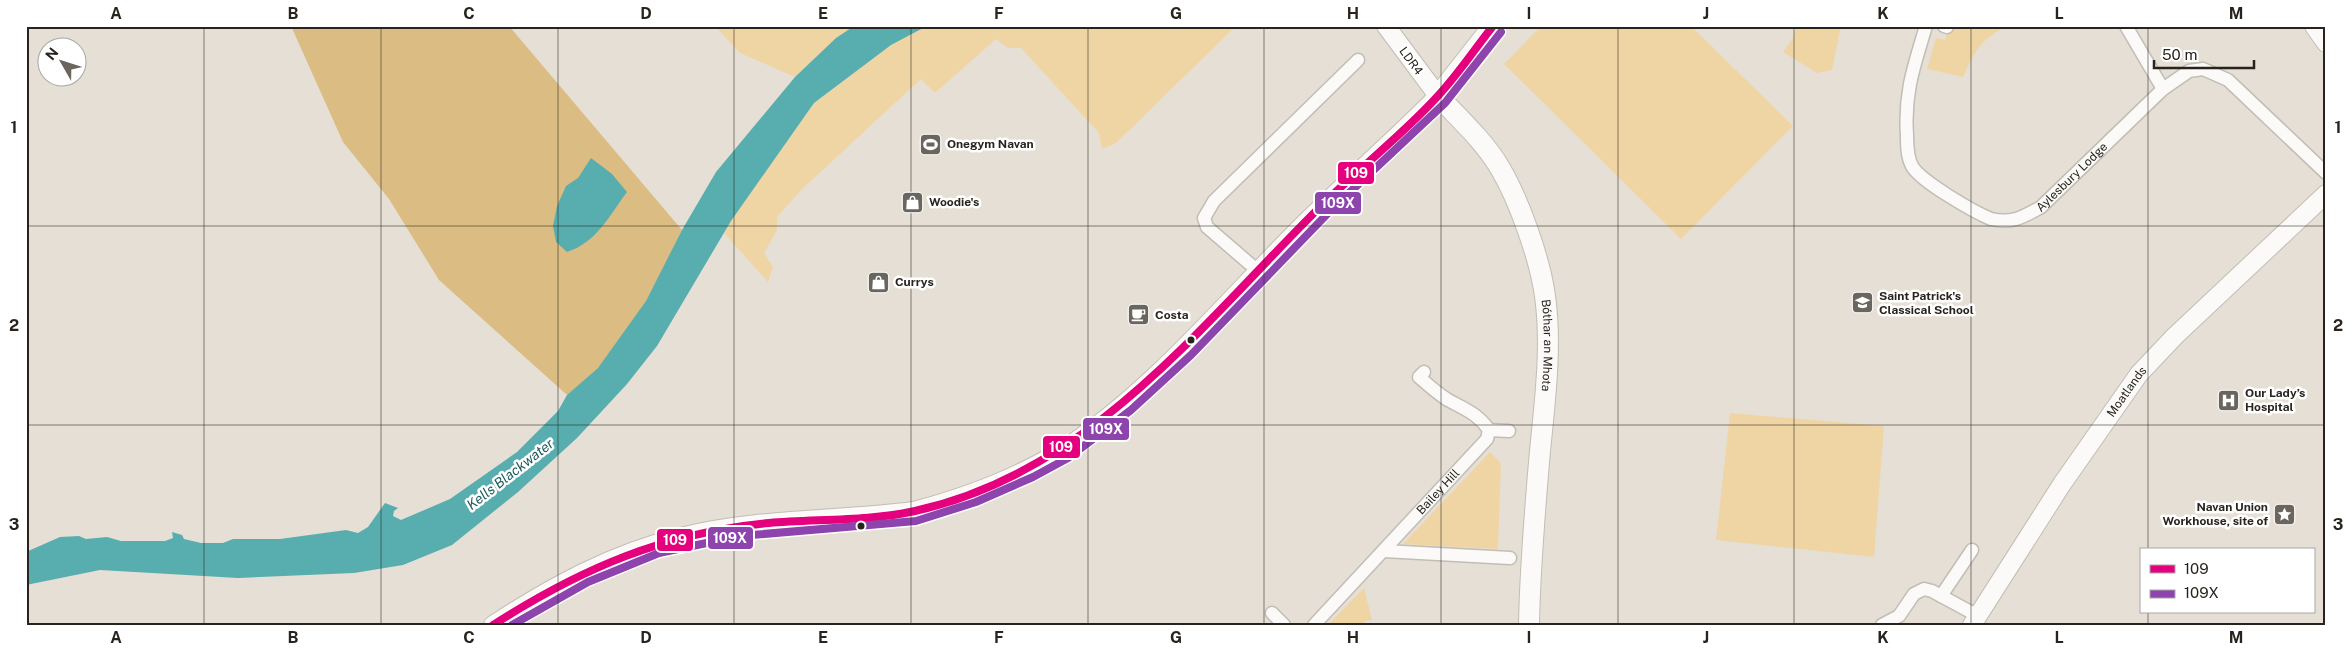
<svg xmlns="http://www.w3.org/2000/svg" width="2352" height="651" font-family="'Public Sans',sans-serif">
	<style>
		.green { fill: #f0d5a4 }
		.forest { fill: #dbbd84 }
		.water { fill: #58aeae }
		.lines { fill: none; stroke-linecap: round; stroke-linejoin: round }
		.street-casing { stroke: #c2bdb5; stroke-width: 15 }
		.secondary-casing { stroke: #c2bdb5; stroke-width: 20 }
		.primary-casing { stroke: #c2bdb5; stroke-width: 22 }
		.street { stroke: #fbfaf9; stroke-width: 12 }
		.secondary { stroke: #fbfaf9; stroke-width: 18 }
		.primary { stroke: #fbfaf9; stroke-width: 20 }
		.bus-1-casing { stroke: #fff; stroke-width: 11 }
		.bus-2-casing { stroke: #fff; stroke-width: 11 }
		.bus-1 { stroke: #e5007d; stroke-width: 8 }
		.bus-2 { stroke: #8e44ad; stroke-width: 8 }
		.grid { fill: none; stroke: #28241d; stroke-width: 1; stroke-opacity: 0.55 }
		.bus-dot { fill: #28241d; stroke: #fff; stroke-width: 2 }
		.labels { text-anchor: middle; stroke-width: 5; stroke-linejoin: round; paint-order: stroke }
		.street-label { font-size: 12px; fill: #28241d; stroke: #fff }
		.poi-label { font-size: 12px; font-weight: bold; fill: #28241d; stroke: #fff; text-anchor: start }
		.water-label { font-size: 14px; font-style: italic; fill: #1a595c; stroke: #fff }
		.line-badge { stroke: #fff; stroke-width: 2 }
		.badge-label { font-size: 14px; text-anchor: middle; font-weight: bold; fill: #fff }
		.neatline { fill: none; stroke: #28241d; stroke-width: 2 }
		.grid-label { font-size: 16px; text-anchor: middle; font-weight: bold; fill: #28241d }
	</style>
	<rect width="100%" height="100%" fill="#e5dfd5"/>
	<path class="green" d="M715 26H854L836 38 795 77 740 53Z
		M927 26H1236L1116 143 1102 149 1099 133 1021 48H1008L996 39 935 93 921 79 801 190 777 217V230L764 253 773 267 768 282 724 233 731 221 814 103 891 45Z
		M1541 26H1691L1793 126 1681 239 1504 64Z
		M1796 26H1841L1832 70 1817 73 1783 52 1793 38Z
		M1949 26H2008C1980 39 1976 50 1963 77L1927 69 1936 38 1945 40Z
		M1730 413 1884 426 1874 557 1716 540Z
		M1490 452 1501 463 1498 549 1403 544Z
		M1364 588 1372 620 1365 621 1364 625H1328Z"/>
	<path class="forest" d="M291 26H509L682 230C656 286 620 360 567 395L439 280 389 199 343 142Z"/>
	<path class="water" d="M854 26H927L891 45 814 103 731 221 657 346 627 384 577 438 518 492 452 545 403 565 354 573 238 578 100 570 26 585V552L60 537 79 536 86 539 107 537 121 541H165L173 538 172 532 182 535 184 539 201 543H223L233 539H280L346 530 358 533 368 527 385 503 398 508 394 511 393 516 401 520 450 499 517 452 558 411 567 395 598 368 646 301 682 230 716 172 795 77 836 38Z
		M591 158 612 174 627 192C610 215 596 243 567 252L556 242 553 226 557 206 566 186 578 178Z"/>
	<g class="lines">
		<defs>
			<g id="street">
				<path id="s1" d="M1926 26C1914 66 1904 93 1907 135 1907 145 1907 157 1912 166 1920 181 1974 212 1991 219 2012 224 2023 217 2041 207L2163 89 2189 71 2203 69 2228 80 2326 173"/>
				<path d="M1944 26 1947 27"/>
				<path d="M2126 26 2163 89"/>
				<path d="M1258 271 1207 227 1204 218 1214 201 1358 60"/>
				<path d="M1489 430 1509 431"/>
				<path d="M1384 551 1510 558"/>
				<path d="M1941 596 1972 550"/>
				<path d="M1272 613 1284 625"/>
				<path id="s2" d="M1314 625 1487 439 1489 430C1478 414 1465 409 1448 400 1438 394 1428 385 1419 377L1424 372"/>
				<path d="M1882 625 1899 616 1914 594 1924 589 1932 591 1978 616"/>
			</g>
			<g id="secondary">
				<path d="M2314 26 2326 43"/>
				<path d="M493 625C551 587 613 553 681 537 756 518 837 521 914 511 966 497 1018 478 1064 449 1150 393 1221 308 1293 235 1340 187 1391 144 1438 96L1386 26"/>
				<path id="s3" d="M1972 625 2062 484 2139 374 2175 336 2326 194"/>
			</g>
			<g id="primary">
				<path id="s4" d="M1493 26 1438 96C1459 118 1484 141 1500 168 1519 200 1540 259 1545 296 1552 346 1545 400 1540 451 1535 508 1530 567 1529 625"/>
			</g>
		</defs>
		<use href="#street" class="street-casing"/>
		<use href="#secondary" class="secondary-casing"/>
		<use href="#primary" class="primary-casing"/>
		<use href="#street" class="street"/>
		<use href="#secondary" class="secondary"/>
		<use href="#primary" class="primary"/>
		<defs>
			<path id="bus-1" d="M493 625C582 568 664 533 769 523 816 519 870 521 915 511 1094 471 1202 323 1325 202 1362 166 1402 135 1436 98 1457 76 1474 50 1493 26"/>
			<path id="bus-2" d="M512 625 588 582 659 553 740 536 916 521 976 502 1033 477 1068 458 1131 410 1191 355 1333 208 1445 103 1501 32"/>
		</defs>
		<use href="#bus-1" class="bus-1-casing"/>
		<use href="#bus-2" class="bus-2-casing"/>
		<use href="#bus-1" class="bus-1"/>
		<use href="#bus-2" class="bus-2"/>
	</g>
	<path class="grid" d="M204 26V625M381 26V625M558 26V625M734 26V625M911 26V625M1088 26V625M1264 26V625M1441 26V625M1618 26V625M1794 26V625M1971 26V625M2148 26V550M26 226H2326M26 425H2326M2148 612V625"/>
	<defs>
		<symbol id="stadium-square" viewBox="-11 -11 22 22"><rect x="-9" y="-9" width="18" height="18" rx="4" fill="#6a655d" stroke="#fff"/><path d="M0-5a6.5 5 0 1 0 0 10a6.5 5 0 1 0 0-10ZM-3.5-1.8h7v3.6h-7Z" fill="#fff"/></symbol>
		<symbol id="shop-square" viewBox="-11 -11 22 22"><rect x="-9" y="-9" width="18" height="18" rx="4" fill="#6a655d" stroke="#fff"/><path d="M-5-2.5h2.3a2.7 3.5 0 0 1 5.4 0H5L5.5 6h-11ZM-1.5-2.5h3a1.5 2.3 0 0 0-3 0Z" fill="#fff"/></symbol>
		<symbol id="school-square" viewBox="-11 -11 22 22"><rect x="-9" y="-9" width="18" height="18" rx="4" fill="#6a655d" stroke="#fff"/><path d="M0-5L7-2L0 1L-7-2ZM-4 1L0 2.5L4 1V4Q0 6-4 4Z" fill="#fff"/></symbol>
		<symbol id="cafe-square" viewBox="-11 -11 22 22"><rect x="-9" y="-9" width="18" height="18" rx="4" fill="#6a655d" stroke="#fff"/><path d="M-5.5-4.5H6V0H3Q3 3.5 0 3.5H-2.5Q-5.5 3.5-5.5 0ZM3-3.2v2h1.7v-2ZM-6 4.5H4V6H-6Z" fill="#fff"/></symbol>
		<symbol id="hospital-square" viewBox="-11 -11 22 22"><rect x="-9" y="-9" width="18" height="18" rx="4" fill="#6a655d" stroke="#fff"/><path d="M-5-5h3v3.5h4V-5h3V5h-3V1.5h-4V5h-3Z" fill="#fff"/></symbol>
		<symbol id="sight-square" viewBox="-11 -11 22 22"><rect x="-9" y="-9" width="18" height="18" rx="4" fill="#6a655d" stroke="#fff"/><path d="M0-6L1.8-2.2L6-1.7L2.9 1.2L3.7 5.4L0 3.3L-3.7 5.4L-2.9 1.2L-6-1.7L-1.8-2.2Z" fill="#fff"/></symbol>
	</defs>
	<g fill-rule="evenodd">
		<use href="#stadium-square" x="918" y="132" width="25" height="25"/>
		<use href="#shop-square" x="900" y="190" width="25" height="25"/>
		<use href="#shop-square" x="866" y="270" width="25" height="25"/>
		<use href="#school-square" x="1850" y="290" width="25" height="25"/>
		<use href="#cafe-square" x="1126" y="302" width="25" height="25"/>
		<use href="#hospital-square" x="2216" y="388" width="25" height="25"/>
		<use href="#sight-square" x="2272" y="502" width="25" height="25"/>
	</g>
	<g class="bus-dot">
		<circle cx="1191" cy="340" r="4.5"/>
		<circle cx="861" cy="526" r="4.5"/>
	</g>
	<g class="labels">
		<g class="street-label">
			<text transform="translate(1411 61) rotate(54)" y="4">LDR4</text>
			<text dy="4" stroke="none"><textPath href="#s1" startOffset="335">Aylesbury Lodge</textPath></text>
			<text dy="4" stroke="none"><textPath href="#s4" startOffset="370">Bóthar an Mhota</textPath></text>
			<text dy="4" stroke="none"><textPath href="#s3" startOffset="280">Moatlands</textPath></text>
			<text dy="4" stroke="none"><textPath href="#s2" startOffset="182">Bailey Hill</textPath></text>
		</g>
		<g class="poi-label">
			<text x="947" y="148">Onegym Navan</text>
			<text x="929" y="206">Woodie's</text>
			<text x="895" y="286">Currys</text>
			<text x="1879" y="300">Saint Patrick's<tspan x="1879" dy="14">Classical School</tspan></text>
			<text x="1155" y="319">Costa</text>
			<text x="2245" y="397">Our Lady’s<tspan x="2245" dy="14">Hospital</tspan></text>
			<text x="2268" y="511" text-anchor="end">Navan Union<tspan x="2268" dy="14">Workhouse, site of</tspan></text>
		</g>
		<g class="water-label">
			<text transform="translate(510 474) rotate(-38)" y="5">Kells Blackwater</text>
		</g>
	</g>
	<g class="line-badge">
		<rect x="1337" y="161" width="38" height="24" rx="5" fill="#e5007d"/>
		<rect x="1314" y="191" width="48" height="24" rx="5" fill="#8e44ad"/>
		<rect x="1082" y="417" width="48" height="24" rx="5" fill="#8e44ad"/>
		<rect x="1042" y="435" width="39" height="24" rx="5" fill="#e5007d"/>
		<rect x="707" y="526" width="47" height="24" rx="5" fill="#8e44ad"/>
		<rect x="656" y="528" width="38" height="24" rx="5" fill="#e5007d"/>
	</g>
	<g class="badge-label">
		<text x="1356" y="178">109</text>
		<text x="1338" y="208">109X</text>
		<text x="1106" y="434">109X</text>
		<text x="1061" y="452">109</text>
		<text x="730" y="543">109X</text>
		<text x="675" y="545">109</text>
	</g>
	<rect width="2352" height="651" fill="none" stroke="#ffffff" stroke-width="55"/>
	<rect x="2140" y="548" width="175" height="65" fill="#ffffff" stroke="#a9a7a5"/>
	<rect x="2150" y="565" width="25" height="8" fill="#e5007d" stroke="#a9a7a5"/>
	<text x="2184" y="574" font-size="15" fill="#28241d">109</text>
	<rect x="2150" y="590" width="25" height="8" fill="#8e44ad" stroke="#a9a7a5"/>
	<text x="2184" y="598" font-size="15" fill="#28241d">109X</text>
	<g transform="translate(62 62) rotate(309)"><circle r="24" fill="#ffffff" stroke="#a9a7a5"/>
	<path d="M0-4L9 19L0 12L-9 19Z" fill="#6a655d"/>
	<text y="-8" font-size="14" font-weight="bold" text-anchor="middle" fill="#28241d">N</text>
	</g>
	<path d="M2154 60v8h100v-8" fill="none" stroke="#28241d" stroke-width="2.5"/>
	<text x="2162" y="60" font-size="15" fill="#28241d" stroke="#ffffff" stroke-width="4" paint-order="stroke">50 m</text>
	<rect x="28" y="28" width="2296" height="596" class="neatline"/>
	<g class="grid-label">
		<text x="116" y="19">A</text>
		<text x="293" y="19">B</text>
		<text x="469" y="19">C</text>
		<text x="646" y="19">D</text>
		<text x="823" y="19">E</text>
		<text x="999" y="19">F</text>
		<text x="1176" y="19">G</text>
		<text x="1353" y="19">H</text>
		<text x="1529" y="19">I</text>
		<text x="1706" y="19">J</text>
		<text x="1883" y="19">K</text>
		<text x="2059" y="19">L</text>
		<text x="2236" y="19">M</text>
		<text x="14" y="133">1</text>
		<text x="2338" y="133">1</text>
		<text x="14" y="331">2</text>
		<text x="2338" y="331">2</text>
		<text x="14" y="530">3</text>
		<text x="2338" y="530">3</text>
		<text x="116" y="643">A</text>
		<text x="293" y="643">B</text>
		<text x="469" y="643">C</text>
		<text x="646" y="643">D</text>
		<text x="823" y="643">E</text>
		<text x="999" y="643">F</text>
		<text x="1176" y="643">G</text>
		<text x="1353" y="643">H</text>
		<text x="1529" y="643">I</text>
		<text x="1706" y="643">J</text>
		<text x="1883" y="643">K</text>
		<text x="2059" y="643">L</text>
		<text x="2236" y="643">M</text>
	</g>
</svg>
